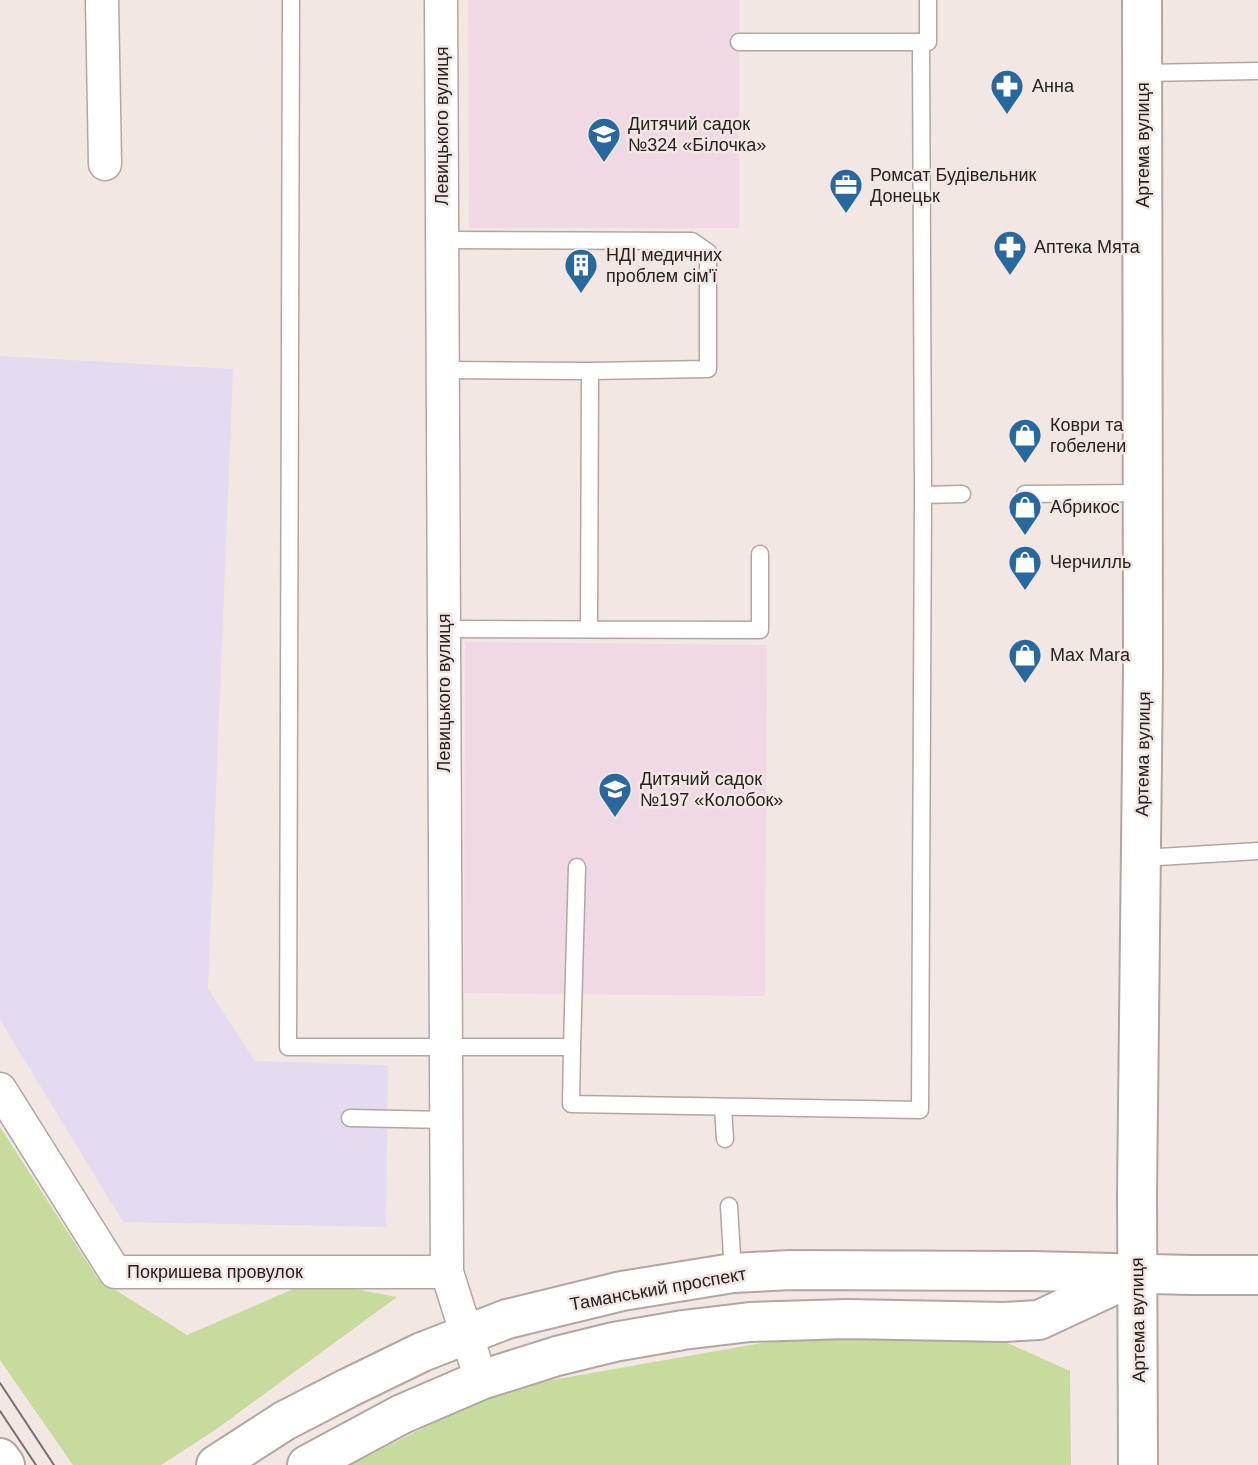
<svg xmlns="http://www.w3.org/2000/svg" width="1258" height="1465" font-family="Arial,sans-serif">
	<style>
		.industrial { fill: #e5dbf0 }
		.education { fill: #f0d8e4 }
		.green { fill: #c6db9c }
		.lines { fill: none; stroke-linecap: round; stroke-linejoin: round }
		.service-casing { stroke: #b1a7a2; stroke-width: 19 }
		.minor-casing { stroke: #b1a7a2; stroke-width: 35 }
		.tertiary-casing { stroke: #b1a7a2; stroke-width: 42 }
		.secondary-casing { stroke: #b1a7a2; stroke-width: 42 }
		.primary-casing { stroke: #b1a7a2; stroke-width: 42 }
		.service { stroke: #fff; stroke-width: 16 }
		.minor { stroke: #fff; stroke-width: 32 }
		.tertiary { stroke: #fff; stroke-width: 38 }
		.secondary { stroke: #fff; stroke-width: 38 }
		.primary { stroke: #fff; stroke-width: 38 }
		.tram { stroke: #756f6c; stroke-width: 2 }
		.labels { text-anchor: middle; stroke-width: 5; stroke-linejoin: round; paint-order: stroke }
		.poi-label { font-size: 18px; fill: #262220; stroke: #f2e7e3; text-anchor: start }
		.street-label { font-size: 18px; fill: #262220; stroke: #f2e7e3 }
	</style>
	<rect width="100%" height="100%" fill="#f2e7e3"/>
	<path class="industrial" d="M0 356 233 369 208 989 255 1061 388 1065 386 1227 123 1222 0 1020Z"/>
	<path class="education" d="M468 0H739V228H469Z
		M465 642 767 645 765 996 464 993Z"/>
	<path class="green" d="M0 1127 98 1279 187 1335 312 1281 397 1297 215 1430 161 1465H73L0 1360Z
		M809 1339 1003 1341 1070 1371 1071 1465H350L453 1413 529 1384 762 1343Z"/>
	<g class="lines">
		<defs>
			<path id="service" d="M291 0 288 1047H572L571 1104 920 1110 923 495 921 42H739
				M921 42H928V0
				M1142 73 1258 71
				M442 240 692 241 708 252V369L590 371
				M443 370 590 371 589 629
				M1025 494 1143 493
				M923 495 962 494
				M444 629 760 630V554
				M1142 858 1258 851
				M572 1047 577 867
				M723 1107 725 1139
				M350 1118 446 1120
				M729 1206 733 1273"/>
			<path id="minor" d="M102 0 105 164
				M441 0 447 1272 481 1380
				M0 1089 115 1272H447"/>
			<path id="tertiary" d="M216 1465 284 1421 348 1388 422 1352 507 1319 622 1291 733 1273 790 1270 1033 1271 1191 1275H1258
				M307 1465 402 1414 481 1380 557 1356 614 1342 683 1330 750 1322 846 1319 1004 1322 1039 1320 1129 1278"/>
			<path id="secondary" d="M0 1458 5 1465"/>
			<path id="primary" d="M1138 1465 1137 1194 1143 671 1142 0"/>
		</defs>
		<use href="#service" class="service-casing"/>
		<use href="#minor" class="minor-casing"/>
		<use href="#tertiary" class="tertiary-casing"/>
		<use href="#secondary" class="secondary-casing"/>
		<use href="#primary" class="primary-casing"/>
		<use href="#service" class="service"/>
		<use href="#minor" class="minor"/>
		<use href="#tertiary" class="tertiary"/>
		<use href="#secondary" class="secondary"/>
		<use href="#primary" class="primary"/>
		<path class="tram" d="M0 1383 54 1465
			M0 1411 36 1465"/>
	</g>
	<defs>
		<symbol id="pharmacy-pin" viewBox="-11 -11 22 30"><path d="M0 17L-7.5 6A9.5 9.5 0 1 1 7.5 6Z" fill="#27689e" stroke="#f2e7e3"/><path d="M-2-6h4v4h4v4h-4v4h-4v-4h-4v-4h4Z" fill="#fff"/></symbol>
		<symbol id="school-pin" viewBox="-11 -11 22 30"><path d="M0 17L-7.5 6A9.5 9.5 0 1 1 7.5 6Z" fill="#27689e" stroke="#f2e7e3"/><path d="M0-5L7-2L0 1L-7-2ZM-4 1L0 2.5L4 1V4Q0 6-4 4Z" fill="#fff"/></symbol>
		<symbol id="office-pin" viewBox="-11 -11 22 30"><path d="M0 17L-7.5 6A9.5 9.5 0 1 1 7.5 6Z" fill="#27689e" stroke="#f2e7e3"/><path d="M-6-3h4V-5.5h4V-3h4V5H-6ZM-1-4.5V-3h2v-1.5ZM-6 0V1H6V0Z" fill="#fff"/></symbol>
		<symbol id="building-pin" viewBox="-11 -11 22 30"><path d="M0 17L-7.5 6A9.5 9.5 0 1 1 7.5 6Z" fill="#27689e" stroke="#f2e7e3"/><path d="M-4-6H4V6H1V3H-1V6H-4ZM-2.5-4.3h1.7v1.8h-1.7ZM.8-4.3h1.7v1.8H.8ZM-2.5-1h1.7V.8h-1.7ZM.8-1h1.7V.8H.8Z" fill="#fff"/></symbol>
		<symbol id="shop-pin" viewBox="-11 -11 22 30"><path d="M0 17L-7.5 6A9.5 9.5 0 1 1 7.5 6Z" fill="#27689e" stroke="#f2e7e3"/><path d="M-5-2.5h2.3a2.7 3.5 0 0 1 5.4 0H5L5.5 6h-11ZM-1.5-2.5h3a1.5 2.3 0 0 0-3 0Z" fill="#fff"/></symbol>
	</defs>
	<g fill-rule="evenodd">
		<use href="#pharmacy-pin" x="988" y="67" width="38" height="52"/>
		<use href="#school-pin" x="585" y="115" width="38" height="52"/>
		<use href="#office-pin" x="827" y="166" width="38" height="52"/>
		<use href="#pharmacy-pin" x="991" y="228" width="38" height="52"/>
		<use href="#building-pin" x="562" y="246" width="38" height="52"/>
		<use href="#shop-pin" x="1006" y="416" width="38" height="52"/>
		<use href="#shop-pin" x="1006" y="488" width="38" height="52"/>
		<use href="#shop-pin" x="1006" y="543" width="38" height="52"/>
		<use href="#shop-pin" x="1006" y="636" width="38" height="52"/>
		<use href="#school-pin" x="596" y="770" width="38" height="52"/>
	</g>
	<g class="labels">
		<g class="poi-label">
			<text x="1032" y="92">Анна</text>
			<text x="628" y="130">Дитячий садок<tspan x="628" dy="21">№324 «Білочка»</tspan></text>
			<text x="870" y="181">Ромсат Будівельник<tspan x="870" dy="21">Донецьк</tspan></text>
			<text x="1034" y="253">Аптека Мята</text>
			<text x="606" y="261">НДІ медичних<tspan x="606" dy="21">проблем сім'ї</tspan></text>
			<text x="1050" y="431">Коври та<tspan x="1050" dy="21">гобелени</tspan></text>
			<text x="1050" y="513">Абрикос</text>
			<text x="1050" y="568">Черчилль</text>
			<text x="1050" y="661">Max Mara</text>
			<text x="640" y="785">Дитячий садок<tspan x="640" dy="21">№197 «Колобок»</tspan></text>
		</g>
		<g class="street-label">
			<text transform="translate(442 126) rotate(-90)" y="6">Левицького вулиця</text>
			<text transform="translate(1143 145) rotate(-90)" y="6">Артема вулиця</text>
			<text transform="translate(444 693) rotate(-90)" y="6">Левицького вулиця</text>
			<text transform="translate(1143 754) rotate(-89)" y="6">Артема вулиця</text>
			<text x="215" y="1278">Покришева провулок</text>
			<text transform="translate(658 1289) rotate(-10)" y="6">Таманський проспект</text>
			<text transform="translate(1138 1320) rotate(-91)" y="6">Артема вулиця</text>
		</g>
	</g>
</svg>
